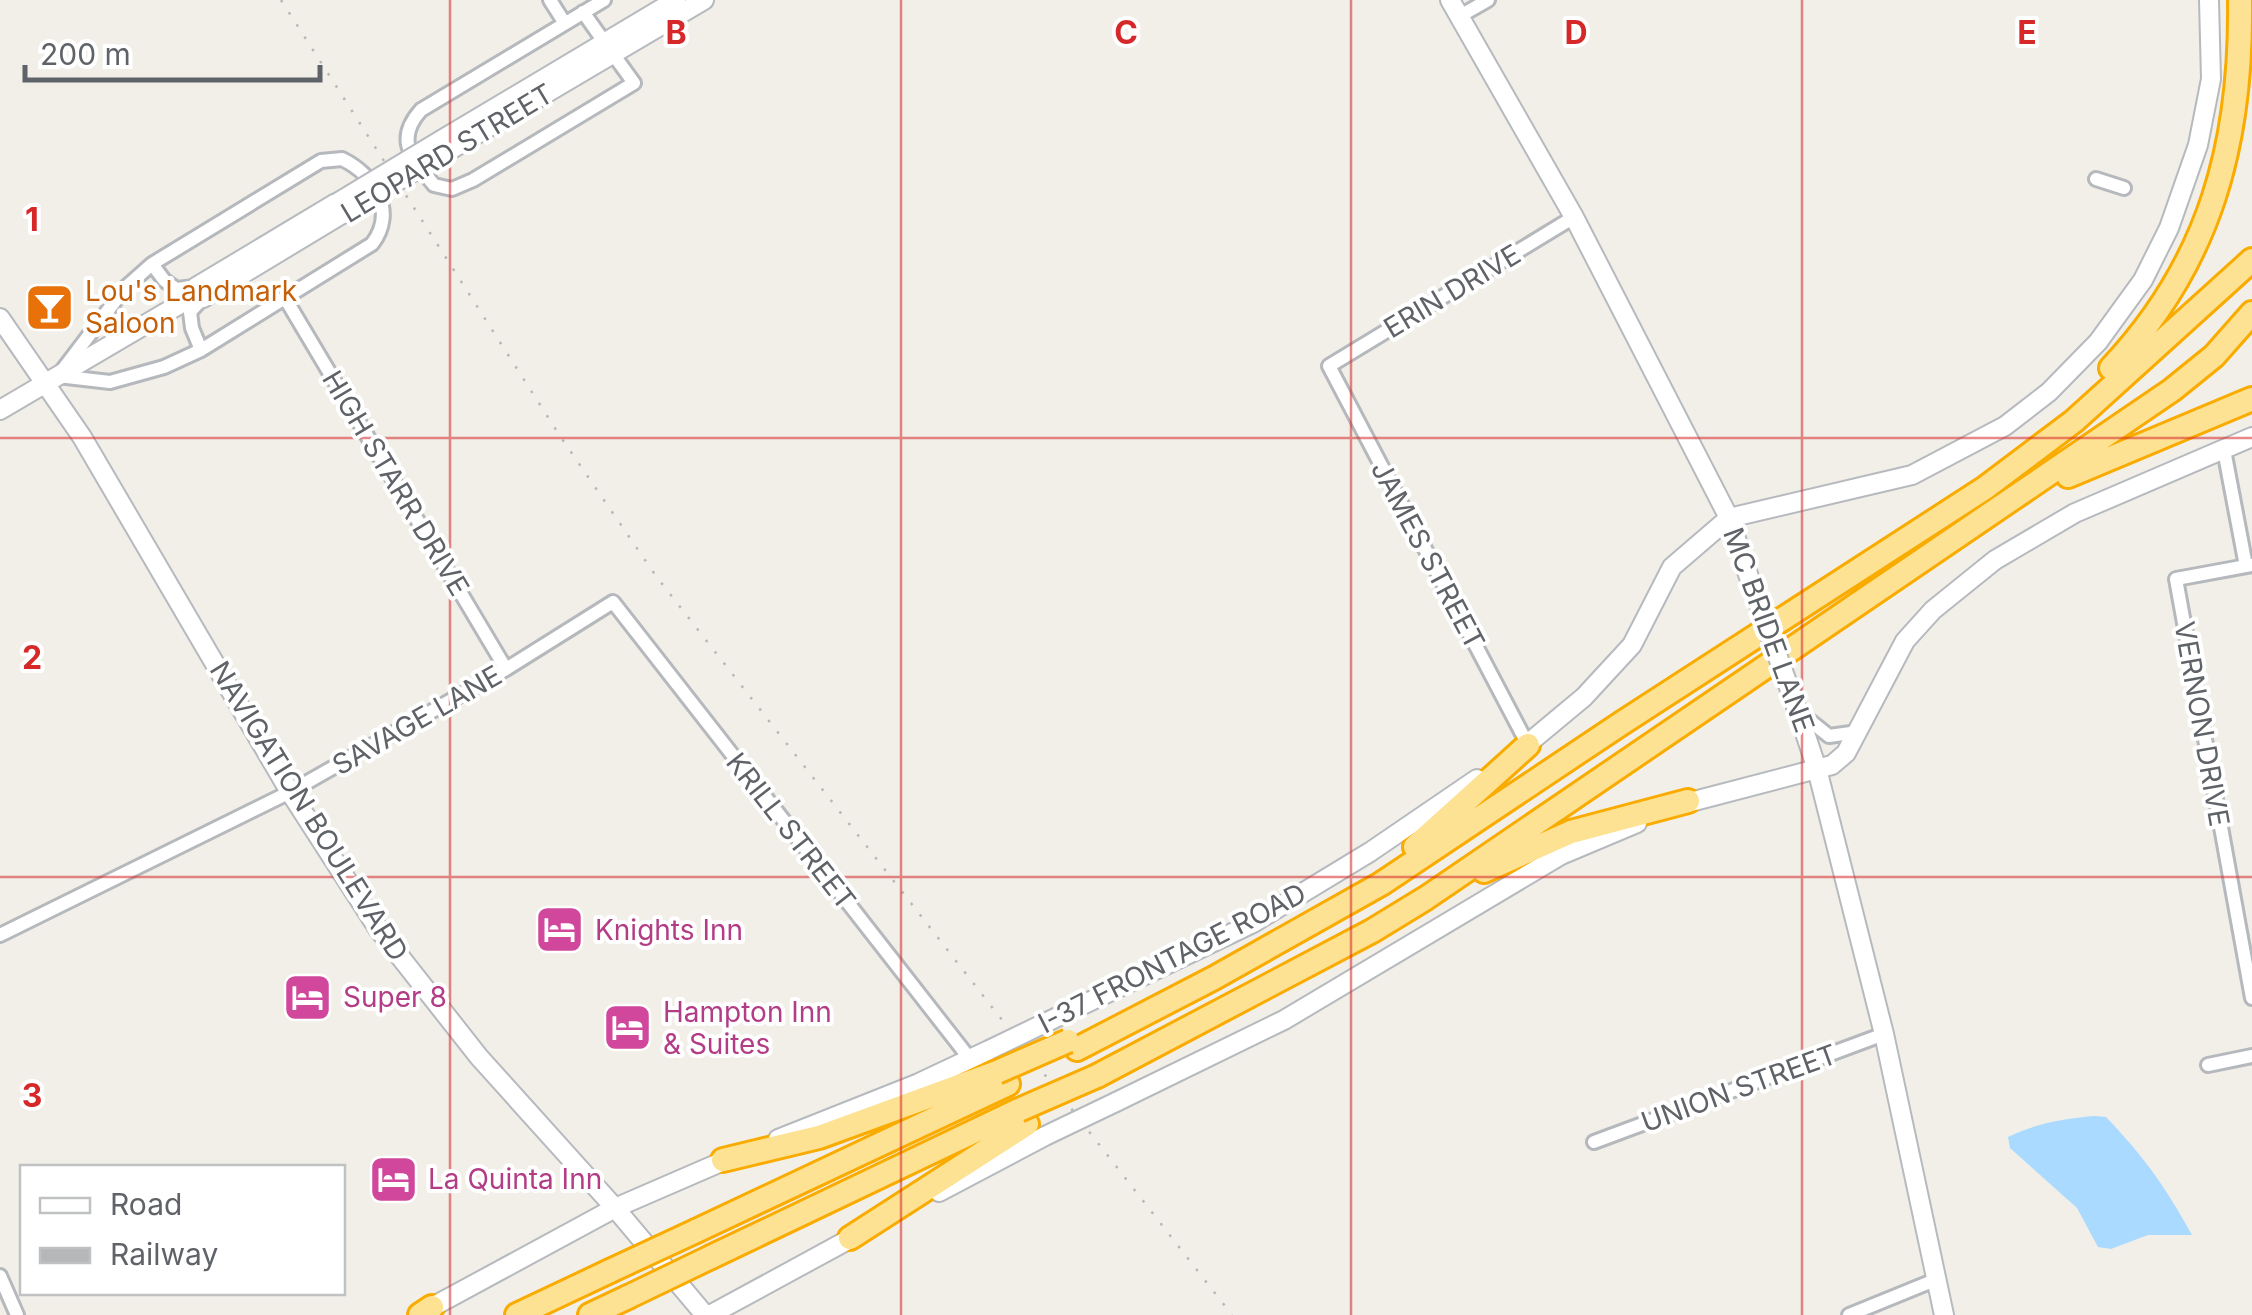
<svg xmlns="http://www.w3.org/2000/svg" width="2252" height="1315" font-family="Inter,sans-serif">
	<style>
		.water { fill: #aadaff }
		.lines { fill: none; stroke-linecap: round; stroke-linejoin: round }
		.street-casing { stroke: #b5b8bc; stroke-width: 18 }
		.secondary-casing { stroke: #b6babf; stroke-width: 22 }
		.highway-casing { stroke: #f9ab00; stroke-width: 28 }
		.street { stroke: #fff; stroke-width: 12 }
		.secondary { stroke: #fff; stroke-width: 18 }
		.highway { stroke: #fde293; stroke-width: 22 }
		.rail { stroke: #b6b7b8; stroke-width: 2.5; stroke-dasharray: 2.5 12; stroke-linecap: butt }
		.secondary-bridge-casing { stroke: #b6babf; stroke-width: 22; stroke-linecap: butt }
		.highway-bridge-casing { stroke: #f9ab00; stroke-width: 28; stroke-linecap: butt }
		.secondary-bridge { stroke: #fff; stroke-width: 18 }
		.highway-bridge { stroke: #fde293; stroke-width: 22 }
		.grid { fill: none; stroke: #d62828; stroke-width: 2.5; stroke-opacity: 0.55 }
		.labels { text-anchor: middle; stroke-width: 8; stroke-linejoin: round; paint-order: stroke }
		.street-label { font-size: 28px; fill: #5f6368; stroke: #fff }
		.food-label { font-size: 28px; fill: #c56008; stroke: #fff; text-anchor: start }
		.hotel-label { font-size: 28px; fill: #b23c85; stroke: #fff; text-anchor: start }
		.grid-label { font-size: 32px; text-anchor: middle; font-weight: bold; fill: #d62828; stroke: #fff; stroke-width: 8; stroke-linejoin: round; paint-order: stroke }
	</style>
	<rect width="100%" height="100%" fill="#f1efe8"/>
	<path class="water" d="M2094 1116 2106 1117C2145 1158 2165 1186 2192 1235H2148L2111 1249 2098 1247 2077 1208 2010 1148 2008 1137C2037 1123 2063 1119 2094 1116Z"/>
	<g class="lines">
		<defs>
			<path id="street" d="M550 0 564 22
				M604 0 421 110C394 140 412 158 434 185L452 189 473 180 634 83 613 54
				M583 12 605 43
				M1460 16 1488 0
				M342 159C375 175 397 212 372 244L201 350 164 367 110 382 58 376 125 288 152 264 321 161Z
				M2096 179 2124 188
				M152 264 164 280 176 289 196 287
				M285 298 506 669
				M201 350 192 328 190 312 203 298
				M2224 450 2246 566
				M2252 565 2176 579 2252 998
				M1799 712 1829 736 1858 732
				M1528 745 1329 366 1574 217
				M0 935 290 792 506 669 613 602 970 1059
				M2208 1065 2252 1056
				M1594 1142 1884 1034
				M0 1276 17 1315
				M1849 1315 1935 1280"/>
			<path id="secondary" d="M1450 0 1574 217 1729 518 1753 589
				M443 139 676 0
				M450 150 704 0
				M187 300 196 287 336 203
				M0 318 82 437 290 792 379 930 479 1057 615 1208 705 1315
				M0 410 187 300 203 298 342 214
				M1798 712 1817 769 1884 1034 1944 1315
				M1519 751 1584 697 1632 645 1672 567 1729 518 1912 475 2005 426 2049 392 2098 342 2143 280 2169 228 2198 145 2211 79 2209 0
				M1679 805 1832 765 1846 753 1905 641 1933 610 1995 560 2075 513 2252 437
				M1047 1022 1253 923 1370 852 1477 779
				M1116 1102 1284 1020 1561 855 1637 823
				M778 1139 919 1083 989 1050
				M939 1192 1045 1136
				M423 1312 615 1208 735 1156
				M710 1315 859 1234"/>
			<path id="highway" d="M2111 368C2211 262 2242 142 2240 0
				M2068 476 2252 399
				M1415 847 1528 745
				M1484 871 1571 832 1688 801
				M1077 1049 1214 978 1381 884 1622 723 1985 488 2074 421 2252 260
				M1097 1076 1372 931 1426 898 2172 390 2214 356 2252 313
				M723 1160 819 1137 997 1072
				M696 1231 1008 1084
				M850 1238 1027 1124
				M711 1257 1019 1110
				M420 1315 432 1307
				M517 1315 610 1271
				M590 1315 628 1297"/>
		</defs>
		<use href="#street" class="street-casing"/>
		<use href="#secondary" class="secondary-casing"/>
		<use href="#highway" class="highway-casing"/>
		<use href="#street" class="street"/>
		<use href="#secondary" class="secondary"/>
		<use href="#highway" class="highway"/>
		<path class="rail" d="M281 0 560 436 656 576 1232 1315"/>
		<defs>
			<path id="secondary-bridge" d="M337 203 443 139
				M342 214 450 150
				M1753 589 1798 712
				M989 1050 1047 1022
				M1045 1136 1116 1102"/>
			<path id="highway-bridge" d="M997 1072 1068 1041
				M1019 1110 1097 1076
				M610 1271 696 1231
				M628 1297 711 1257"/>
		</defs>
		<use href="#secondary-bridge" class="secondary-bridge-casing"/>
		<use href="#highway-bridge" class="highway-bridge-casing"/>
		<use href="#secondary-bridge" class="secondary-bridge"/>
		<use href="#highway-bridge" class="highway-bridge"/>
	</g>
	<path class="grid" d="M450 0V1315M901 0V1315M1351 0V1315M1802 0V1315M0 438H2252M0 877H2252"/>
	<defs>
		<symbol id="bar-square" viewBox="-11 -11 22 22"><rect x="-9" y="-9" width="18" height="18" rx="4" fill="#e8710a" stroke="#fff"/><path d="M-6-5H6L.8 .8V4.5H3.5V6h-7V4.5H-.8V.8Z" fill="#fff"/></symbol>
		<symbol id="hotel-square" viewBox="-11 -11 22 22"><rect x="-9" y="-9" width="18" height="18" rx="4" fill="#d1479c" stroke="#fff"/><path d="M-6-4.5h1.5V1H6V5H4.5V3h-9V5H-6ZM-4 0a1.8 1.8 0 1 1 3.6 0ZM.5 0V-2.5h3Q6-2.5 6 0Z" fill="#fff"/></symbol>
	</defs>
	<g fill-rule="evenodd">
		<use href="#bar-square" x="22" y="280" width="55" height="55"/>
		<use href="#hotel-square" x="532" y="902" width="55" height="55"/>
		<use href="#hotel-square" x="280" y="970" width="55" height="55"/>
		<use href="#hotel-square" x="600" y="1000" width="55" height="55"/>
		<use href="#hotel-square" x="366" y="1152" width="55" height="55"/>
	</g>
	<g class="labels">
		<g class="street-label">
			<text transform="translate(447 153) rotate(-31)" y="10">LEOPARD STREET</text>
			<text transform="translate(1452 291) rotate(-31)" y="10">ERIN DRIVE</text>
			<text transform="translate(396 483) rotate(59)" y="10">HIGH STARR DRIVE</text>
			<text transform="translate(1428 555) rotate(62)" y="10">JAMES STREET</text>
			<text transform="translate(1769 630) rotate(70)" y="10">MC BRIDE LANE</text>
			<text transform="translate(417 720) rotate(-30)" y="10">SAVAGE LANE</text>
			<text transform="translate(2202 724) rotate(80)" y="10">VERNON DRIVE</text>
			<text transform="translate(309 811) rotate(58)" y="10">NAVIGATION BOULEVARD</text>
			<text transform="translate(791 831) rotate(52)" y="10">KRILL STREET</text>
			<text transform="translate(1172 958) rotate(-27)" y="10">I-37 FRONTAGE ROAD</text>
			<text transform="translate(1739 1088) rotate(-20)" y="10">UNION STREET</text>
		</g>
		<g class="food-label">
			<text x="85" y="301">Lou's Landmark<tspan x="85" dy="32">Saloon</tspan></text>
		</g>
		<g class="hotel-label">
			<text x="595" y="940">Knights Inn</text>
			<text x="343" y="1007">Super 8</text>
			<text x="663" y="1022">Hampton Inn<tspan x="663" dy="32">&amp; Suites</tspan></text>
			<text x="428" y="1189">La Quinta Inn</text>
		</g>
	</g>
	<g class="grid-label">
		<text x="676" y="44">B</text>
		<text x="1126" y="44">C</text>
		<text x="1576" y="44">D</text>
		<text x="2027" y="44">E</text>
		<text x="32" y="231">1</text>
		<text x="32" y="669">2</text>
		<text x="32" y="1107">3</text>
	</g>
	<rect x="20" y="1165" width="325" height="130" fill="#ffffff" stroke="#bfc1c3" stroke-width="2.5"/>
	<rect x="40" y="1198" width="50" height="15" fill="#ffffff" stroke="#bfc1c3" stroke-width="2.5"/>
	<text x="110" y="1215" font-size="30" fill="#5f6368">Road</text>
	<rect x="40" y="1248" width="50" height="15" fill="#b6b7b8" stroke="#bfc1c3" stroke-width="2.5"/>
	<text x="110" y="1265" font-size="30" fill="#5f6368">Railway</text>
	<path d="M25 65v15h295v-15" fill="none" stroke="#5f6368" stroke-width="5"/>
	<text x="40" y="65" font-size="30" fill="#5f6368" stroke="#ffffff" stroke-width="8" paint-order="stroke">200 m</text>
</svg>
